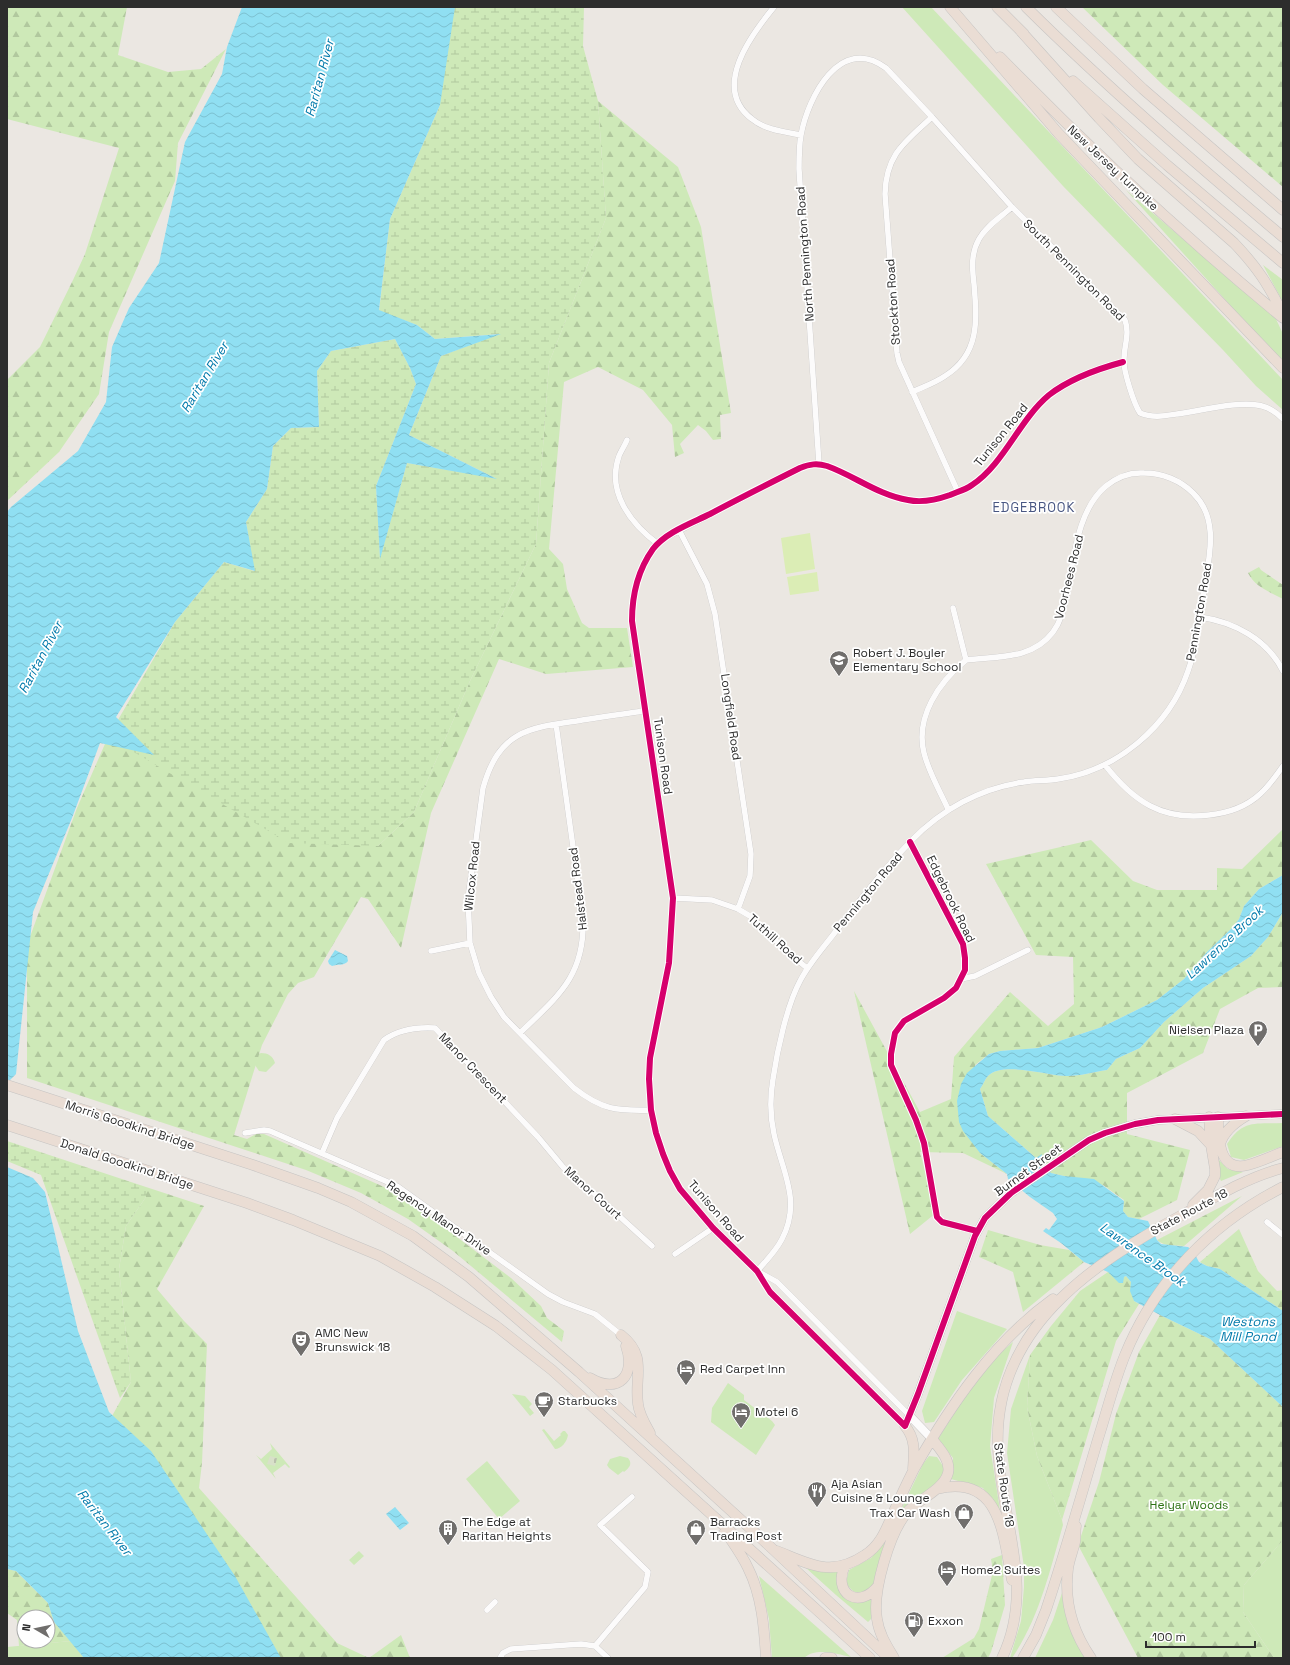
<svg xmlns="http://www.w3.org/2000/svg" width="1290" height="1665" font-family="'Space Grotesk',sans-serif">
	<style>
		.green { fill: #cee9b8 }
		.forest { fill: url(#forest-firs); fill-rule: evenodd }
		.wetland { fill: url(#wetland-marsh) }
		.cemetery { fill: url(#cemetery-stones) }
		.pitch { fill: #dbedb5 }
		.water { fill: url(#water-waves) }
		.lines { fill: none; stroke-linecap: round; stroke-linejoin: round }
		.street-casing { stroke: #c4c3c3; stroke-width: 6 }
		.secondary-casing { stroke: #c4c3c3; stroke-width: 9 }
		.highway-casing { stroke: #c6c4c3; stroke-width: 11 }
		.street { stroke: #fcfbfb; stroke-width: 5.5 }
		.secondary { stroke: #fcfbfb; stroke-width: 8 }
		.highway { stroke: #eaddd4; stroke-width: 10 }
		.cycleway-casing { stroke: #fff; stroke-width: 8 }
		.cycleway { stroke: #d6006c; stroke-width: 6 }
		.labels { text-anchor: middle; stroke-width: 3.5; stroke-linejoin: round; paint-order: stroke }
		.street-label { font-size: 12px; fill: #2d2d2d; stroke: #fff }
		.poi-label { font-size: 12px; fill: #2d2d2d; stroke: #fff; text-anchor: start }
		.park-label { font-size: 12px; fill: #2d7214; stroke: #fff }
		.water-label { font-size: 13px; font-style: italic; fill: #027aab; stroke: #fff }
		.neighbourhood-label { font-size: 13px; letter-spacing: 1px; fill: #485682; stroke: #fff }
	</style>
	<defs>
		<pattern id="forest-firs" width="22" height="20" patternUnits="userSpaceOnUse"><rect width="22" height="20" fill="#cee9b8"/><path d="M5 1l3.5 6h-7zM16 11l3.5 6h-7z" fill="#b1c89e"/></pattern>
		<pattern id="wetland-marsh" width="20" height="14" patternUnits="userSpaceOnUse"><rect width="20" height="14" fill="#cee9b8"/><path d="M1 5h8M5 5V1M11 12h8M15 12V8" fill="none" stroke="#b1c89e"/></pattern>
		<pattern id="cemetery-stones" width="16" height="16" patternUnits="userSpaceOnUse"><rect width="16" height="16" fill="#d8e0c9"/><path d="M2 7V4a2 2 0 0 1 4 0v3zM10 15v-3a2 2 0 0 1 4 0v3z" fill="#bac0ad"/></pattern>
		<pattern id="water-waves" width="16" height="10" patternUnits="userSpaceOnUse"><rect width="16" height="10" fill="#90dff2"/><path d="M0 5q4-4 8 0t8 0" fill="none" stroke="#7cc0d0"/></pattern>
	</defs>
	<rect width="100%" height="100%" fill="#ebe7e2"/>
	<path class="green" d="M902 7H931L1283 380V410L1256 386 1223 350 1063 186Z
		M1126 190 1276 319 1283 334V360L1267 346Z
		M1263 265 1283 280V302Z
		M261 1053C268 1053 273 1056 275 1063L266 1072 259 1071 255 1065 259 1054Z
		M1283 1123V1146L1244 1160 1231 1157 1227 1144C1243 1119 1256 1124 1283 1123Z
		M1219 1160 1228 1169 1243 1172 1221 1181 1220 1179Z
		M957 1311 1007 1329 962 1380 934 1422 925 1423 922 1411Z
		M1013 1342 994 1398 990 1446 1001 1517 983 1488 951 1479 953 1458 938 1439C960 1405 981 1368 1013 1342Z
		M1030 1355 1027 1407 1037 1456 1062 1520 1063 1525C1050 1570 1039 1619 1012 1658H1010L1021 1621 1024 1587V1567L1007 1453 1011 1409Z
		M728 1383 744 1395V1400L772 1421 775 1425 756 1455 711 1422 712 1408Z
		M512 1394 525 1396 532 1404 529 1407 534 1413 530 1416Z
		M544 1429 554 1441 561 1435 560 1434 563 1431H565L568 1435C567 1442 561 1449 555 1449L542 1430Z
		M270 1443 290 1467 289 1468 285 1464 273 1473 276 1479 256 1455 261 1459 272 1449Z
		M620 1456 628 1458C633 1464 629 1468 624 1472L623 1471 618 1475 609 1468 607 1465 610 1459Z
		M929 1456 937 1457 943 1466V1477L899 1514 923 1464Z
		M487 1461 520 1501 499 1519 466 1479Z
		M887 1539 874 1585C864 1597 852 1595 846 1582L849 1570 871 1558Z
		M1283 1540V1658H1274L1243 1612 1244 1585Z
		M359 1551 364 1556 354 1565 349 1560Z
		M806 1568 838 1571 837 1584 842 1594 872 1598 871 1619 868 1622 836 1595Z
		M759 1576 851 1657C836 1654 816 1647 804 1658H772L769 1619Z
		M1063 1590 1071 1629 1085 1658H1035L1053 1620Z
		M71 1641 84 1658H7V1647Z"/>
	<path class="forest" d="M7 7H127L118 55 168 72 201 69 226 49 178 143 175 181 109 332 99 394 59 452 7 501V380L40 347 73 280 85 254 119 148 7 119Z
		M1082 7H1283V187L1163 85Z
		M598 101 678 167 701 227 731 413 720 415 721 439 713 440 706 431 698 425 680 444 684 453 675 457 672 425 643 390 598 367 564 382 549 549 563 564 567 589 582 623 589 628H627L633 667 546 674 499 659 431 813 401 948 368 899 361 897 314 977 298 983 288 994 262 1045 234 1135 247 1139 256 1134H264L400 1194 511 1278 541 1306 547 1318 564 1331 562 1342 453 1251 408 1219 361 1193 306 1170 27 1078V945L77 808 108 737 378 846 414 812 470 681 536 544 549 363 606 218Z
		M1259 567 1261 570 1283 585V599C1270 592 1255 587 1248 573Z
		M1283 829V875L1259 889 1244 906 1239 919 1232 928 1207 952 1184 979 1157 1000 1102 1027 1038 1048 1000 1051 989 1054 975 1065 980 1153 1007 1174 963 1153 920 1152 936 1213 910 1234 854 991 920 1112 951 1099 954 1057 1010 992 1048 1026 1074 1004 1073 957 1036 955 986 864 1091 840 1133 881 1157 890H1217V868L1242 869Z
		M1283 912V987L1258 988 1220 1009 1203 1053 1127 1093V1134L1190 1150 1177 1200 1139 1219 1128 1217 1123 1211 1124 1200 1103 1185 1051 1173 1041 1163V1155L1036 1158 988 1116 980 1089C983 1085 985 1079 988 1076 1003 1061 1048 1076 1067 1076 1080 1076 1094 1072 1107 1070L1116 1059 1140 1048 1164 1022 1203 988 1251 956 1268 937Z
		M146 1187 204 1206 157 1289 184 1321 207 1344 202 1463 199 1488 337 1643 369 1658 401 1635 410 1658H266L112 1416 131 1382 119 1269 126 1226 146 1197Z
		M1242 1196 1184 1246C1174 1245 1165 1247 1157 1240Z
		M1239 1229 1258 1271 1277 1291 1283 1290V1311L1220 1269 1207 1266 1200 1262Z
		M988 1230 1040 1245 1069 1250 1084 1262 1023 1312 1013 1272 979 1257Z
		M1108 1272 1123 1279 1124 1277 1126 1276 1131 1282 1134 1301 1139 1304 1116 1341 1062 1520 1037 1456 1027 1407 1030 1355 1051 1326 1080 1291Z
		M1160 1315 1210 1339 1283 1407V1540L1244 1585 1243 1612 1274 1658H1138L1078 1545 1099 1482 1116 1414 1139 1352Z
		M1002 1555 1005 1605 991 1652 988 1658H942L974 1638 979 1629 993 1571 991 1559Z
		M7 1569 16 1571 48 1603 54 1622 71 1641 19 1646 17 1620 7 1613ZM24 1617H48V1641H24Z"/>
	<path class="wetland" d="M436 7H584L583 46 598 101 606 218 549 363 536 544 470 681 414 812 378 846 289 843 108 737 175 622 224 562 254 571 246 522 267 489 273 446 291 428 319 427 317 371 331 351 395 339 410 368 416 384 376 486 380 557 407 463 495 478 409 435 441 356 499 334 435 339 417 325 379 311 390 219 440 105Z
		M7 1141 146 1187V1197L126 1226 119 1269 131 1382 120 1398 41 1175 7 1161Z"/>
	<path class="cemetery" d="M270 1456 277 1458 275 1466 267 1464Z"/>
	<path class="pitch" d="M810 533 815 569 786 574 781 538Z
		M817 572 819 591 790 595 787 577Z"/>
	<path class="water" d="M242 7H455L440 105 390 219 379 310 417 325 435 339 501 334 441 356 409 435 497 479 407 463 380 559 376 486 416 384 410 368 395 339 331 351 317 371 319 427 291 428 273 446 267 489 246 522 255 571 224 562 175 622 116 717 154 755 100 743 72 818 33 912 16 1074 7 1083V512L11 507 78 451 106 402 112 347 129 308 159 263 185 142 222 74 227 47Z
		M1283 875V912L1268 937 1251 956 1203 988 1164 1022 1140 1048 1116 1059 1107 1070C1094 1072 1080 1076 1067 1076 1048 1076 1003 1061 988 1076 985 1079 983 1085 980 1089L988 1116 1036 1158 1042 1154 1041 1163 1051 1173 1064 1176 1094 1179 1124 1201 1123 1211 1128 1217 1148 1221 1157 1240 1161 1244 1188 1247 1193 1251 1199 1262 1207 1266 1220 1269 1283 1311V1407L1210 1339 1160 1315 1134 1301 1130 1291 1131 1282 1126 1276 1124 1277 1123 1283H1119L1108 1272 1084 1262 1061 1243 1043 1231 1046 1228 1049 1230 1057 1219 1053 1213 1030 1197 1008 1179 1007 1174 980 1153 963 1131 959 1122 957 1101 961 1084 967 1073 989 1054 1000 1051 1038 1048 1102 1027 1157 1000 1184 979 1207 952 1232 928 1239 919 1244 906 1259 889Z
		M335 950 347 956 348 961C345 966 337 964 332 966L329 964 328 961Z
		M7 1167 33 1178 45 1192 78 1331 109 1412 151 1451 235 1576 281 1658H84L54 1622 48 1603 16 1571 7 1569Z
		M395 1507 409 1523 400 1530 386 1514Z"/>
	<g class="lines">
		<defs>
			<path id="street" d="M774 7C751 35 711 88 752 119 765 130 785 132 801 135
				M932 117C905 142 886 154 885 194L897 353 899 362 958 492
				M912 392C923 387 935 383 945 376 980 354 977 320 974 284 972 268 971 253 979 239 986 226 1001 217 1012 207
				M627 440C625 445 621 451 619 456 606 492 631 524 658 544
				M819 464 799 169C799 158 799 146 801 135 808 97 840 34 886 68L932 117 1012 207 1125 320C1130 334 1124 345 1124 360 1123 370 1134 404 1140 413 1152 418 1164 416 1177 414 1200 411 1240 400 1262 406 1271 408 1277 413 1283 419
				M679 530 707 584 715 614 751 854 750 876 738 909
				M953 608 966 660
				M1200 617C1234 622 1267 639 1283 671
				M645 711C622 714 600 717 577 721 526 728 499 732 483 788L468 899 470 943 479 973 491 997 504 1017 574 1088C602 1110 617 1111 651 1110
				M1105 765C1133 801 1162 821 1209 815 1228 813 1246 807 1260 794 1269 786 1276 776 1283 766
				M910 842 963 944 965 958V970L956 988 944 998 904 1021 895 1033 891 1054V1065L916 1120 924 1143 937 1217 942 1222 977 1231
				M673 898 712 900 738 909 750 916 790 954 807 968
				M431 951 470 943
				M961 979 975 976 1028 950
				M520 1033C558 996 585 976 583 919L556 724
				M245 1133 264 1130 270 1131 397 1186 548 1294 563 1302 595 1314 621 1335
				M322 1153 337 1118 384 1040C398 1030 418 1027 435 1028L538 1137 563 1167 573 1177 595 1194 652 1246
				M1267 1222 1283 1235
				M675 1254 713 1228
				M757 1271C766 1261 776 1251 782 1239 802 1201 782 1171 774 1134 770 1116 770 1097 773 1079 777 1051 787 1005 800 981 810 962 824 947 836 931 860 900 884 869 911 841 941 810 980 788 1024 782 1035 780 1046 781 1058 779 1116 771 1169 727 1188 671 1197 645 1200 617 1204 590 1209 558 1220 519 1193 493 1180 480 1162 473 1144 473 1129 472 1117 477 1106 486 1077 510 1074 559 1067 593 1064 606 1062 620 1053 632 1032 660 997 656 966 660 939 682 915 717 924 753 929 773 940 791 948 809
				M759 1272 777 1282 909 1415
				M905 1426 770 1292 757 1271 713 1228 680 1189 670 1171 663 1154 656 1133 651 1110 649 1079 650 1058 669 963 673 898 633 632C630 598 637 560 665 538L800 468C810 464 817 463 827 466 855 476 878 495 908 500 922 503 936 500 950 495 957 492 965 490 972 485 1004 464 1019 420 1049 395 1071 378 1097 369 1123 362
				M487 1610 495 1602
				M595 1646 645 1587 648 1572 600 1525 632 1497
				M500 1658 503 1653 511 1649 581 1644 595 1646 608 1658"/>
			<path id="secondary" d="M909 1415 932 1439
				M905 1426 918 1394 975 1236 985 1218 1011 1193 1089 1140 1105 1133 1135 1124 1158 1120 1283 1114"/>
			<path id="highway" d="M950 7 1059 134 1283 368
				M997 7 1024 34
				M1026 7C1108 88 1195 163 1283 237
				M1056 7 1143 89 1283 210
				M1019 29 1099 118 1138 159 1234 243C1257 267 1268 284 1283 314
				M1000 57C1091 150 1182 235 1283 318
				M1073 81 1167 165 1283 263
				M7 1085 253 1165 318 1188 351 1202 413 1236 469 1277 579 1372 763 1540 889 1658
				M1218 1117C1218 1137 1218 1173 1248 1165 1260 1162 1272 1156 1283 1152
				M1175 1119 1198 1131 1211 1145
				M7 1125 247 1203 293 1220 380 1256 435 1287 496 1326 552 1370 870 1658
				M1220 1144C1224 1131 1234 1123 1246 1116
				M1193 1205 1208 1190 1215 1176V1169L1211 1145 1209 1117
				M621 1335C648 1356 634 1377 638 1404 639 1414 645 1424 650 1433
				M590 1378C619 1395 636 1375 626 1346
				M905 1426C916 1439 914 1453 913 1469
				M937 1489C1001 1473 1003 1536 1012 1580
				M1076 1526C1075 1531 1076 1537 1075 1542 1073 1551 1069 1560 1068 1569 1064 1601 1073 1632 1091 1658
				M725 1531C733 1543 742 1555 748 1568 762 1596 764 1627 766 1658
				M777 1551C810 1564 831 1578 865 1555 883 1544 888 1523 897 1505 902 1493 908 1481 914 1469 950 1406 993 1342 1053 1299
				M845 1565C832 1594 859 1610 878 1586
				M825 1658H832
				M894 1658C887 1646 879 1634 877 1619 872 1592 890 1530 909 1510 920 1499 944 1489 948 1473 951 1460 939 1448 932 1439
				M1002 1658C1036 1587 1001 1521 998 1449 992 1330 1091 1264 1184 1214 1215 1197 1248 1177 1283 1168
				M1023 1658 1036 1635 1046 1610C1065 1553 1081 1496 1098 1439 1107 1411 1114 1382 1125 1355 1155 1281 1212 1223 1283 1187"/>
		</defs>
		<use href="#street" class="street-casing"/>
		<use href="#secondary" class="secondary-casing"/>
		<use href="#highway" class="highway-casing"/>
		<use href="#street" class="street"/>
		<use href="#secondary" class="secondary"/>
		<use href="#highway" class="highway"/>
		<defs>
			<path id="cycleway" d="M1123 362C1097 369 1071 378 1049 395 1019 420 1004 464 972 485 965 490 957 492 950 495 936 500 922 503 908 500 878 495 855 476 827 466 817 463 810 464 800 468 770 483 740 498 710 514 692 523 666 532 653 549 638 570 632 595 632 621L673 898 669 963 650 1058 649 1079 651 1110 656 1133 663 1154 670 1171 680 1189 713 1228 757 1271 770 1292 905 1426 918 1394 975 1236 985 1218 1011 1193 1089 1140 1105 1133 1135 1124 1158 1120 1283 1114
				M910 842 963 944 965 958V970L956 988 944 998 904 1021 895 1033 891 1054V1065L916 1120 924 1143 937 1217 942 1222 977 1231"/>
		</defs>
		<use href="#cycleway" class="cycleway-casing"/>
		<use href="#cycleway" class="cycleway"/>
	</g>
	<defs>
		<symbol id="school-pin" viewBox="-11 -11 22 30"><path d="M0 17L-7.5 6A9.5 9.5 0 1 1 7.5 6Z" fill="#706e6c" stroke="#fff"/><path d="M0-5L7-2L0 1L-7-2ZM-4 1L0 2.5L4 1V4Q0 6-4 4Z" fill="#fff"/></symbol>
		<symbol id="parking-pin" viewBox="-11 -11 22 30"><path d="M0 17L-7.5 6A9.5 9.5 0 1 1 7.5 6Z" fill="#706e6c" stroke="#fff"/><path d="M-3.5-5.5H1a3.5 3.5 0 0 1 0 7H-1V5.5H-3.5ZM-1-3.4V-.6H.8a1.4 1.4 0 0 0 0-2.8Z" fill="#fff"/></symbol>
		<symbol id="theatre-pin" viewBox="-11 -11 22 30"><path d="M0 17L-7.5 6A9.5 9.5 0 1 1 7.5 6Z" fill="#706e6c" stroke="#fff"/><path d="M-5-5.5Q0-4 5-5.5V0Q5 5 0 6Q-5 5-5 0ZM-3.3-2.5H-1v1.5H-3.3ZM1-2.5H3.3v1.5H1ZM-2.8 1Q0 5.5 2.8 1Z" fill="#fff"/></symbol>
		<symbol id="hotel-pin" viewBox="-11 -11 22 30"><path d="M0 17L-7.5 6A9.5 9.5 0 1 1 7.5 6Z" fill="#706e6c" stroke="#fff"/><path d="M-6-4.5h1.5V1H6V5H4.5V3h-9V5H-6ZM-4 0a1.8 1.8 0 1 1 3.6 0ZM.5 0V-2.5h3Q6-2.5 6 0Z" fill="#fff"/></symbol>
		<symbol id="cafe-pin" viewBox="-11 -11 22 30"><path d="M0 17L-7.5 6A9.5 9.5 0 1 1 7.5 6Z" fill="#706e6c" stroke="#fff"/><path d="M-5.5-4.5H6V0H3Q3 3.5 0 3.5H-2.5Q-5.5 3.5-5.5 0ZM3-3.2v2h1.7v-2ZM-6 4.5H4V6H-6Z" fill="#fff"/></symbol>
		<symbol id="restaurant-pin" viewBox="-11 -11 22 30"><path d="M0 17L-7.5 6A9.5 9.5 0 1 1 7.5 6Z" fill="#706e6c" stroke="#fff"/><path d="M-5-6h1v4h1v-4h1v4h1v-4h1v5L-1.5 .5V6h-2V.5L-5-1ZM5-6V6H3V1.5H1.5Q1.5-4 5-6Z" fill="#fff"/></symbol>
		<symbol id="shop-pin" viewBox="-11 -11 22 30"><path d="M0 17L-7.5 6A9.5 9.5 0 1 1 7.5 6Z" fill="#706e6c" stroke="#fff"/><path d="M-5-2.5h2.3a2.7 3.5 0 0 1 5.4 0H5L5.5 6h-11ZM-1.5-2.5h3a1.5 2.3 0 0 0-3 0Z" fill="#fff"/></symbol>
		<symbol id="building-pin" viewBox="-11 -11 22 30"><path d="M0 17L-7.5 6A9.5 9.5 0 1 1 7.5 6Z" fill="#706e6c" stroke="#fff"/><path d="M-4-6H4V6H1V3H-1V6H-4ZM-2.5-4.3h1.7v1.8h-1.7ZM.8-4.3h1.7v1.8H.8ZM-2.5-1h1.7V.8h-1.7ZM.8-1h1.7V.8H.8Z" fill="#fff"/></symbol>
		<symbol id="fuel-pin" viewBox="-11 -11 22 30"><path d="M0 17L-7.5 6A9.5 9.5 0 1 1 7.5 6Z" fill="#706e6c" stroke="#fff"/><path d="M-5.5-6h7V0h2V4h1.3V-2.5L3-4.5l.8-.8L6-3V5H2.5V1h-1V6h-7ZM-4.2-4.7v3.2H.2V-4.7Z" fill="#fff"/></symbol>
	</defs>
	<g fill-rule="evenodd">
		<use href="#school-pin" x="828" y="649" width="22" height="30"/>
		<use href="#parking-pin" x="1247" y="1019" width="22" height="30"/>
		<use href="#theatre-pin" x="290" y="1329" width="22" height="30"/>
		<use href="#hotel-pin" x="675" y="1358" width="22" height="30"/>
		<use href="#cafe-pin" x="533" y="1390" width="22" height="30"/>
		<use href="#hotel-pin" x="730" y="1401" width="22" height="30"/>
		<use href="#restaurant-pin" x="806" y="1480" width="22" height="30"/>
		<use href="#shop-pin" x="953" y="1502" width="22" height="30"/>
		<use href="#building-pin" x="437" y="1518" width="22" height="30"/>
		<use href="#shop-pin" x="685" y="1518" width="22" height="30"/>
		<use href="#hotel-pin" x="936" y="1559" width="22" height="30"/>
		<use href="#fuel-pin" x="903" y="1610" width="22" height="30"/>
	</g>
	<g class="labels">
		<g class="street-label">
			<text transform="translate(1113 168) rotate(43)" y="4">New Jersey Turnpike</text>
			<text transform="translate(805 254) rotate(-94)" y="4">North Pennington Road</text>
			<text transform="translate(1074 270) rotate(45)" y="4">South Pennington Road</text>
			<text transform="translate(893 302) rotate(-94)" y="4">Stockton Road</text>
			<text transform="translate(1001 435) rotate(-51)" y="4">Tunison Road</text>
			<text transform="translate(1069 577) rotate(-76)" y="4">Voorhees Road</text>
			<text transform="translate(1199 612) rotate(-80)" y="4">Pennington Road</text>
			<text transform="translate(731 717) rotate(82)" y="4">Longfield Road</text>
			<text transform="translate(663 756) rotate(82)" y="4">Tunison Road</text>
			<text transform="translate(472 876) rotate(-84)" y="4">Wilcox Road</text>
			<text transform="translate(578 889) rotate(-97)" y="4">Halstead Road</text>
			<text transform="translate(868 892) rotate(-50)" y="4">Pennington Road</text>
			<text transform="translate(951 899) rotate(64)" y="4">Edgebrook Road</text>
			<text transform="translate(775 939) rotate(42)" y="4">Tuthill Road</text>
			<text transform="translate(473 1068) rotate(46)" y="4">Manor Crescent</text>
			<text transform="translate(130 1125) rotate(18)" y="4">Morris Goodkind Bridge</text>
			<text transform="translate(127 1164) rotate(18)" y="4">Donald Goodkind Bridge</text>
			<text transform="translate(1028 1170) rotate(-36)" y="4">Burnet Street</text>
			<text transform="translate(593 1193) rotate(42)" y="4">Manor Court</text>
			<text transform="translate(716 1211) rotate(49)" y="4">Tunison Road</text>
			<text transform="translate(1189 1212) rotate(-28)" y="4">State Route 18</text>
			<text transform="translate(439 1218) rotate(34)" y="4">Regency Manor Drive</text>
			<text transform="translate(1004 1485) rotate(82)" y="4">State Route 18</text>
		</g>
		<g class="poi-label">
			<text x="853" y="657">Robert J. Boyler<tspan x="853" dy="14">Elementary School</tspan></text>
			<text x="1244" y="1034" text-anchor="end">Nielsen Plaza</text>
			<text x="315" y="1337">AMC New<tspan x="315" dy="14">Brunswick 18</tspan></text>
			<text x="700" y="1373">Red Carpet Inn</text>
			<text x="558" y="1405">Starbucks</text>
			<text x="755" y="1416">Motel 6</text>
			<text x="831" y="1488">Aja Asian<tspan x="831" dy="14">Cuisine &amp; Lounge</tspan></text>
			<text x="950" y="1517" text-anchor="end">Trax Car Wash</text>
			<text x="462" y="1526">The Edge at<tspan x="462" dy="14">Raritan Heights</tspan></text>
			<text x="710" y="1526">Barracks<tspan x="710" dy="14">Trading Post</tspan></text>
			<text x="961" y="1574">Home2 Suites</text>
			<text x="928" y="1625">Exxon</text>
		</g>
		<g class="park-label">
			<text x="1189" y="1509">Helyar Woods</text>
		</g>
		<g class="water-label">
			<text transform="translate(319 78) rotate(-75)" y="5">Raritan River</text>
			<text transform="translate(204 377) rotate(-59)" y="5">Raritan River</text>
			<text transform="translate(40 657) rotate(-62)" y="5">Raritan River</text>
			<text transform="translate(1224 942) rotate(-43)" y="5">Lawrence Brook</text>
			<text transform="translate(1143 1254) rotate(35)" y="5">Lawrence Brook</text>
			<text x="1248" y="1326">Westons<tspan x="1248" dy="15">Mill Pond</tspan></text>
			<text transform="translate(105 1522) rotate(52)" y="5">Raritan River</text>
		</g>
		<g class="neighbourhood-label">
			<text x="1034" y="512">EDGEBROOK</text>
		</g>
	</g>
	<rect width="1290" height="1665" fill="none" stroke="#2d2d2d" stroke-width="16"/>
	<g transform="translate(36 1629) rotate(279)"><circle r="19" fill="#ffffff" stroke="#ababab"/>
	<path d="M0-3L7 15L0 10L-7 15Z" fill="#706e6c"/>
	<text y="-6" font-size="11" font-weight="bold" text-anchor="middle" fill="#2d2d2d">N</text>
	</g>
	<path d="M1146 1641v6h109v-6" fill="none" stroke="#2d2d2d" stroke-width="2"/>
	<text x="1152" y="1641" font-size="12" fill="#2d2d2d" stroke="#ffffff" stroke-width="3" paint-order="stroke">100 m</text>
</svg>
